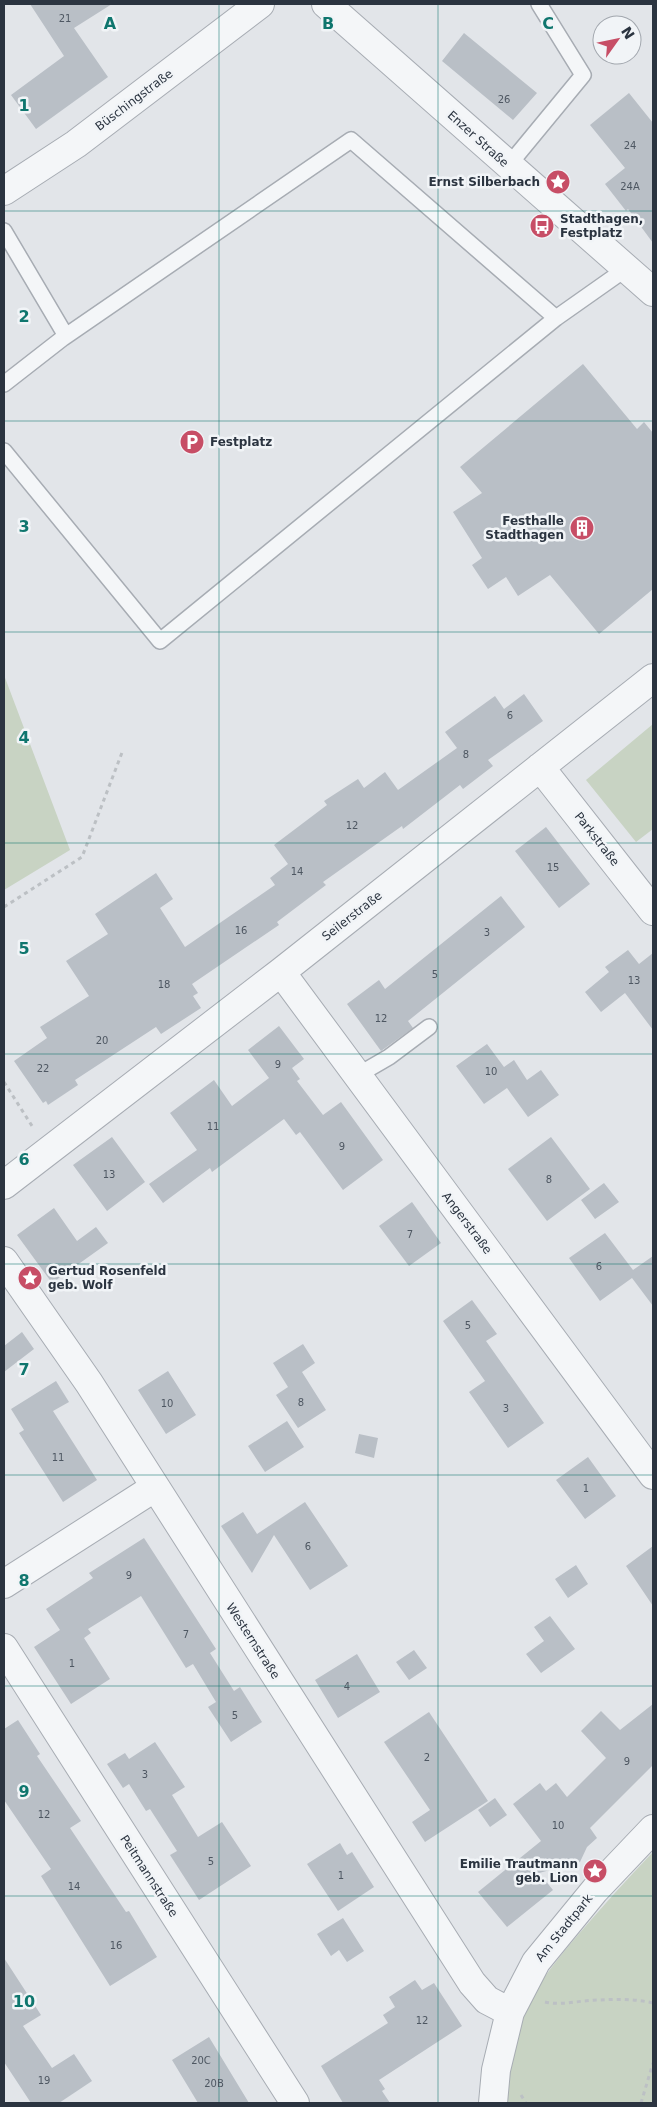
<svg xmlns="http://www.w3.org/2000/svg" width="657" height="2107" font-family="'DejaVu Sans',sans-serif">
	<style>
		.green { fill: #c8d3c3 }
		.building { fill: #b9bfc6 }
		.lines { fill: none; stroke-linecap: round; stroke-linejoin: round }
		.lane-casing { stroke: #a7acb3; stroke-width: 18 }
		.street-casing { stroke: #a7acb3; stroke-width: 30 }
		.path { stroke: #bcc0c4; stroke-width: 3; stroke-dasharray: 4 4; stroke-linecap: butt }
		.lane { stroke: #f4f6f8; stroke-width: 15 }
		.street { stroke: #f4f6f8; stroke-width: 28 }
		.grid { fill: none; stroke: #0f766e; stroke-width: 1; stroke-opacity: 0.55 }
		.labels { text-anchor: middle; stroke-width: 5; stroke-linejoin: round; paint-order: stroke }
		.number-label { font-size: 10px; fill: #4e5762 }
		.street-label { font-size: 12px; fill: #2b3440; stroke: #f1f4f7 }
		.poi-label { font-size: 12px; font-weight: bold; fill: #2b3440; stroke: #f1f4f7; text-anchor: end }
		.grid-label { font-size: 16px; text-anchor: middle; font-weight: bold; fill: #0f766e; stroke: #f1f4f7; stroke-width: 5; stroke-linejoin: round; paint-order: stroke }
	</style>
	<rect width="100%" height="100%" fill="#e2e5e9"/>
	<path class="green" d="M4 675 70 850 4 890Z
		M653 724V829L636 842 586 780Z
		M653 1852V2103H505C508 2076 509 2046 519 2021 532 1990 555 1962 577 1936 602 1907 627 1879 653 1852Z"/>
	<path class="building" d="M30 4H112L74 28 108 77 36 129 11 95 64 56Z
		M464 33 537 93 513 120 442 61Z
		M629 93 653 123V243L628 209 626 211 605 184 625 168 590 125Z
		M583 364 637 429 644 422 653 433V589L599 634 550 575 518 596 506 577 488 589 472 565 482 558 453 512 482 493 460 467Z
		M524 694 543 721 488 760 493 766 463 789 460 785 403 829 402 826 323 882 326 885 277 922 279 925 192 984 198 993 193 996 201 1008 161 1034 156 1027 75 1080 78 1085 48 1105 46 1101 43 1103 14 1061 47 1038 40 1027 89 996 66 961 108 934 95 914 156 873 173 899 160 908 185 947 275 885 270 878 288 864 274 845 327 805 324 801 358 779 364 788 385 772 398 790 457 748 445 732 495 696 504 709Z
		M546 827 590 884 559 908 515 851Z
		M501 896 525 927 408 1021 413 1028 381 1051 347 1004 379 980 385 989Z
		M628 950 639 964 653 953V1030L625 993 601 1012 585 992 609 972 605 967Z
		M279 1026 304 1059 292 1068 300 1079 297 1081 323 1115 341 1102 383 1160 343 1190 300 1132 296 1135 284 1119 212 1172 210 1168 163 1203 149 1184 197 1150 170 1113 214 1080 232 1106 269 1078 248 1050Z
		M487 1044 504 1067 514 1060 527 1080 541 1070 559 1095 528 1117 507 1088 484 1104 456 1066Z
		M112 1137 145 1182 107 1211 73 1165Z
		M551 1137 590 1189 547 1221 508 1169Z
		M604 1183 619 1202 595 1219 581 1200Z
		M412 1202 441 1243 409 1266 379 1226Z
		M54 1208 77 1241 96 1227 108 1243 52 1283 17 1235Z
		M605 1233 633 1270 653 1256V1306L632 1278 600 1301 569 1258Z
		M472 1300 497 1334 486 1341 544 1423 508 1448 469 1392 485 1381 443 1321Z
		M22 1332 34 1349 4 1372V1346Z
		M303 1344 315 1363 302 1372 326 1410 298 1428 276 1395 288 1387 273 1363Z
		M168 1371 196 1415 166 1434 138 1390Z
		M56 1381 69 1402 53 1411 97 1480 63 1502 19 1433 24 1430 11 1409Z
		M287 1421 304 1447 265 1472 248 1446Z
		M359 1434 378 1438 374 1458 355 1453Z
		M588 1457 616 1496 585 1519 556 1480Z
		M305 1502 348 1566 310 1590 274 1535 252 1573 221 1526 243 1512 257 1534Z
		M144 1538 216 1649 210 1653 234 1691 240 1687 262 1722 231 1742 208 1707 216 1702 193 1664 186 1668 141 1596 88 1629 91 1633 84 1638 110 1679 71 1704 34 1647 60 1630 46 1609 93 1578 89 1573Z
		M653 1546V1606L626 1566Z
		M576 1565 588 1584 568 1598 555 1579Z
		M550 1616 575 1649 541 1673 526 1654 544 1641 534 1627Z
		M414 1650 427 1668 409 1680 396 1662Z
		M357 1654 380 1692 338 1718 315 1680Z
		M653 1704V1765L590 1828 597 1838 587 1847 580 1862 539 1873 553 1890 507 1927 478 1892 541 1841 513 1804 540 1783 546 1791 556 1783 567 1797 606 1758 581 1731 601 1711 620 1730Z
		M429 1712 488 1801 425 1842 412 1822 430 1810 384 1742Z
		M18 1720 40 1754 37 1756 81 1821 70 1828 126 1912 129 1911 157 1957 110 1986 41 1876 51 1869 4 1800V1729Z
		M155 1742 185 1787 172 1795 198 1837 222 1822 251 1866 199 1900 170 1855 177 1851 150 1809 146 1811 129 1784 123 1788 107 1764 125 1753 129 1759Z
		M495 1798 507 1815 490 1827 478 1810Z
		M340 1843 347 1855 352 1852 374 1887 338 1911 307 1864Z
		M343 1918 364 1951 347 1962 339 1950 331 1956 317 1934Z
		M4 1958 41 2015 23 2026 52 2068 74 2054 92 2081 59 2103H31L4 2062Z
		M415 1980 422 1990 434 1983 462 2026 379 2080 385 2089 382 2091 390 2103H343L321 2066 388 2023 383 2015 395 2007 389 1997Z
		M209 2037 249 2103H198L172 2060Z"/>
	<g class="lines">
		<defs>
			<path id="lane" d="M508 166 583 75 539 4
				M4 231 66 336
				M4 384 63 338 351 140 556 318
				M4 451 160 641 556 318 627 268
				M358 1075 389 1057 429 1027"/>
			<path id="street" d="M326 4 653 292
				M4 191 76 144 260 4
				M540 767 653 911
				M281 972 653 1475
				M4 1185 281 972 653 678
				M4 1261 89 1383 472 1983 487 2000 510 2012
				M4 1584 154 1488
				M4 1648 295 2103
				M493 2103 496 2070 510 2012 536 1962 595 1890 653 1829"/>
		</defs>
		<use href="#lane" class="lane-casing"/>
		<use href="#street" class="street-casing"/>
		<path class="path" d="M4 907 82 857 123 750
			M4 1082 34 1129
			M545 2002C563 2006 580 2000 599 2000 617 1999 636 1999 653 2003
			M521 2095 526 2103
			M641 2103 653 2063"/>
		<use href="#lane" class="lane"/>
		<use href="#street" class="street"/>
	</g>
	<path class="grid" d="M219 4V2103M438 4V2103M4 211H653M4 421H653M4 632H653M4 843H653M4 1054H653M4 1264H653M4 1475H653M4 1686H653M4 1896H653"/>
	<defs>
		<symbol id="sight-disc" viewBox="-11 -11 22 22"><circle r="9.5" fill="#c74e66" stroke="#f1f4f7"/><path d="M0-6L1.8-2.2L6-1.7L2.9 1.2L3.7 5.4L0 3.3L-3.7 5.4L-2.9 1.2L-6-1.7L-1.8-2.2Z" fill="#fff"/></symbol>
		<symbol id="bus-disc" viewBox="-11 -11 22 22"><circle r="9.5" fill="#c74e66" stroke="#f1f4f7"/><path d="M-5-6H5V4H4V6H2V4H-2V6H-4V4H-5ZM-3.5-4V0h7V-4ZM-3.5 1.2v1.5H-2V1.2ZM2 1.2v1.5H3.5V1.2Z" fill="#fff"/></symbol>
		<symbol id="parking-disc" viewBox="-11 -11 22 22"><circle r="9.5" fill="#c74e66" stroke="#f1f4f7"/><path d="M-3.5-5.5H1a3.5 3.5 0 0 1 0 7H-1V5.5H-3.5ZM-1-3.4V-.6H.8a1.4 1.4 0 0 0 0-2.8Z" fill="#fff"/></symbol>
		<symbol id="building-disc" viewBox="-11 -11 22 22"><circle r="9.5" fill="#c74e66" stroke="#f1f4f7"/><path d="M-4-6H4V6H1V3H-1V6H-4ZM-2.5-4.3h1.7v1.8h-1.7ZM.8-4.3h1.7v1.8H.8ZM-2.5-1h1.7V.8h-1.7ZM.8-1h1.7V.8H.8Z" fill="#fff"/></symbol>
	</defs>
	<g fill-rule="evenodd">
		<use href="#sight-disc" x="544" y="168" width="28" height="28"/>
		<use href="#bus-disc" x="528" y="212" width="28" height="28"/>
		<use href="#parking-disc" x="178" y="428" width="28" height="28"/>
		<use href="#building-disc" x="568" y="514" width="28" height="28"/>
		<use href="#sight-disc" x="16" y="1264" width="28" height="28"/>
		<use href="#sight-disc" x="581" y="1857" width="28" height="28"/>
	</g>
	<g class="labels">
		<g class="number-label">
			<text x="65" y="22">21</text>
			<text x="504" y="103">26</text>
			<text x="630" y="149">24</text>
			<text x="630" y="190">24A</text>
			<text x="510" y="719">6</text>
			<text x="466" y="758">8</text>
			<text x="352" y="829">12</text>
			<text x="553" y="871">15</text>
			<text x="297" y="875">14</text>
			<text x="241" y="934">16</text>
			<text x="487" y="936">3</text>
			<text x="435" y="978">5</text>
			<text x="634" y="984">13</text>
			<text x="164" y="988">18</text>
			<text x="381" y="1022">12</text>
			<text x="102" y="1044">20</text>
			<text x="278" y="1068">9</text>
			<text x="43" y="1072">22</text>
			<text x="491" y="1075">10</text>
			<text x="213" y="1130">11</text>
			<text x="342" y="1150">9</text>
			<text x="109" y="1178">13</text>
			<text x="549" y="1183">8</text>
			<text x="410" y="1238">7</text>
			<text x="599" y="1270">6</text>
			<text x="468" y="1329">5</text>
			<text x="301" y="1406">8</text>
			<text x="167" y="1407">10</text>
			<text x="506" y="1412">3</text>
			<text x="58" y="1461">11</text>
			<text x="586" y="1492">1</text>
			<text x="308" y="1550">6</text>
			<text x="129" y="1579">9</text>
			<text x="186" y="1638">7</text>
			<text x="72" y="1667">1</text>
			<text x="347" y="1690">4</text>
			<text x="235" y="1719">5</text>
			<text x="427" y="1761">2</text>
			<text x="627" y="1765">9</text>
			<text x="145" y="1778">3</text>
			<text x="44" y="1818">12</text>
			<text x="558" y="1829">10</text>
			<text x="211" y="1865">5</text>
			<text x="341" y="1879">1</text>
			<text x="74" y="1890">14</text>
			<text x="116" y="1949">16</text>
			<text x="422" y="2024">12</text>
			<text x="201" y="2064">20C</text>
			<text x="44" y="2084">19</text>
			<text x="214" y="2087">20B</text>
		</g>
		<g class="street-label">
			<text transform="translate(134 100) rotate(-37)" y="4">Büschingstraße</text>
			<text transform="translate(478 139) rotate(42)" y="4">Enzer Straße</text>
			<text transform="translate(597 839) rotate(52)" y="4">Parkstraße</text>
			<text transform="translate(352 916) rotate(-38)" y="4">Seilerstraße</text>
			<text transform="translate(467 1223) rotate(53)" y="4">Angerstraße</text>
			<text transform="translate(253 1641) rotate(57)" y="4">Westernstraße</text>
			<text transform="translate(149 1876) rotate(57)" y="4">Peitmannstraße</text>
			<text transform="translate(564 1928) rotate(-51)" y="4">Am Stadtpark</text>
		</g>
		<g class="poi-label">
			<text x="540" y="186">Ernst Silberbach</text>
			<text x="560" y="223" text-anchor="start">Stadthagen,<tspan x="560" dy="14">Festplatz</tspan></text>
			<text x="210" y="446" text-anchor="start">Festplatz</text>
			<text x="564" y="525">Festhalle<tspan x="564" dy="14">Stadthagen</tspan></text>
			<text x="48" y="1275" text-anchor="start">Gertud Rosenfeld<tspan x="48" dy="14">geb. Wolf</tspan></text>
			<text x="578" y="1868">Emilie Trautmann<tspan x="578" dy="14">geb. Lion</tspan></text>
		</g>
	</g>
	<g class="grid-label">
		<text x="110" y="29">A</text>
		<text x="328" y="29">B</text>
		<text x="548" y="29">C</text>
		<text x="24" y="111">1</text>
		<text x="24" y="322">2</text>
		<text x="24" y="532">3</text>
		<text x="24" y="743">4</text>
		<text x="24" y="954">5</text>
		<text x="24" y="1165">6</text>
		<text x="24" y="1375">7</text>
		<text x="24" y="1586">8</text>
		<text x="24" y="1797">9</text>
		<text x="24" y="2007">10</text>
	</g>
	<rect width="657" height="2107" fill="none" stroke="#2b3440" stroke-width="10"/>
	<g transform="translate(617 40) rotate(57)"><circle r="24" fill="#f1f4f7" stroke="#a2a7ae"/>
	<path d="M0-4L9 19L0 12L-9 19Z" fill="#c74e66"/>
	<text y="-8" font-size="14" font-weight="bold" text-anchor="middle" fill="#2b3440">N</text>
	</g>
</svg>
